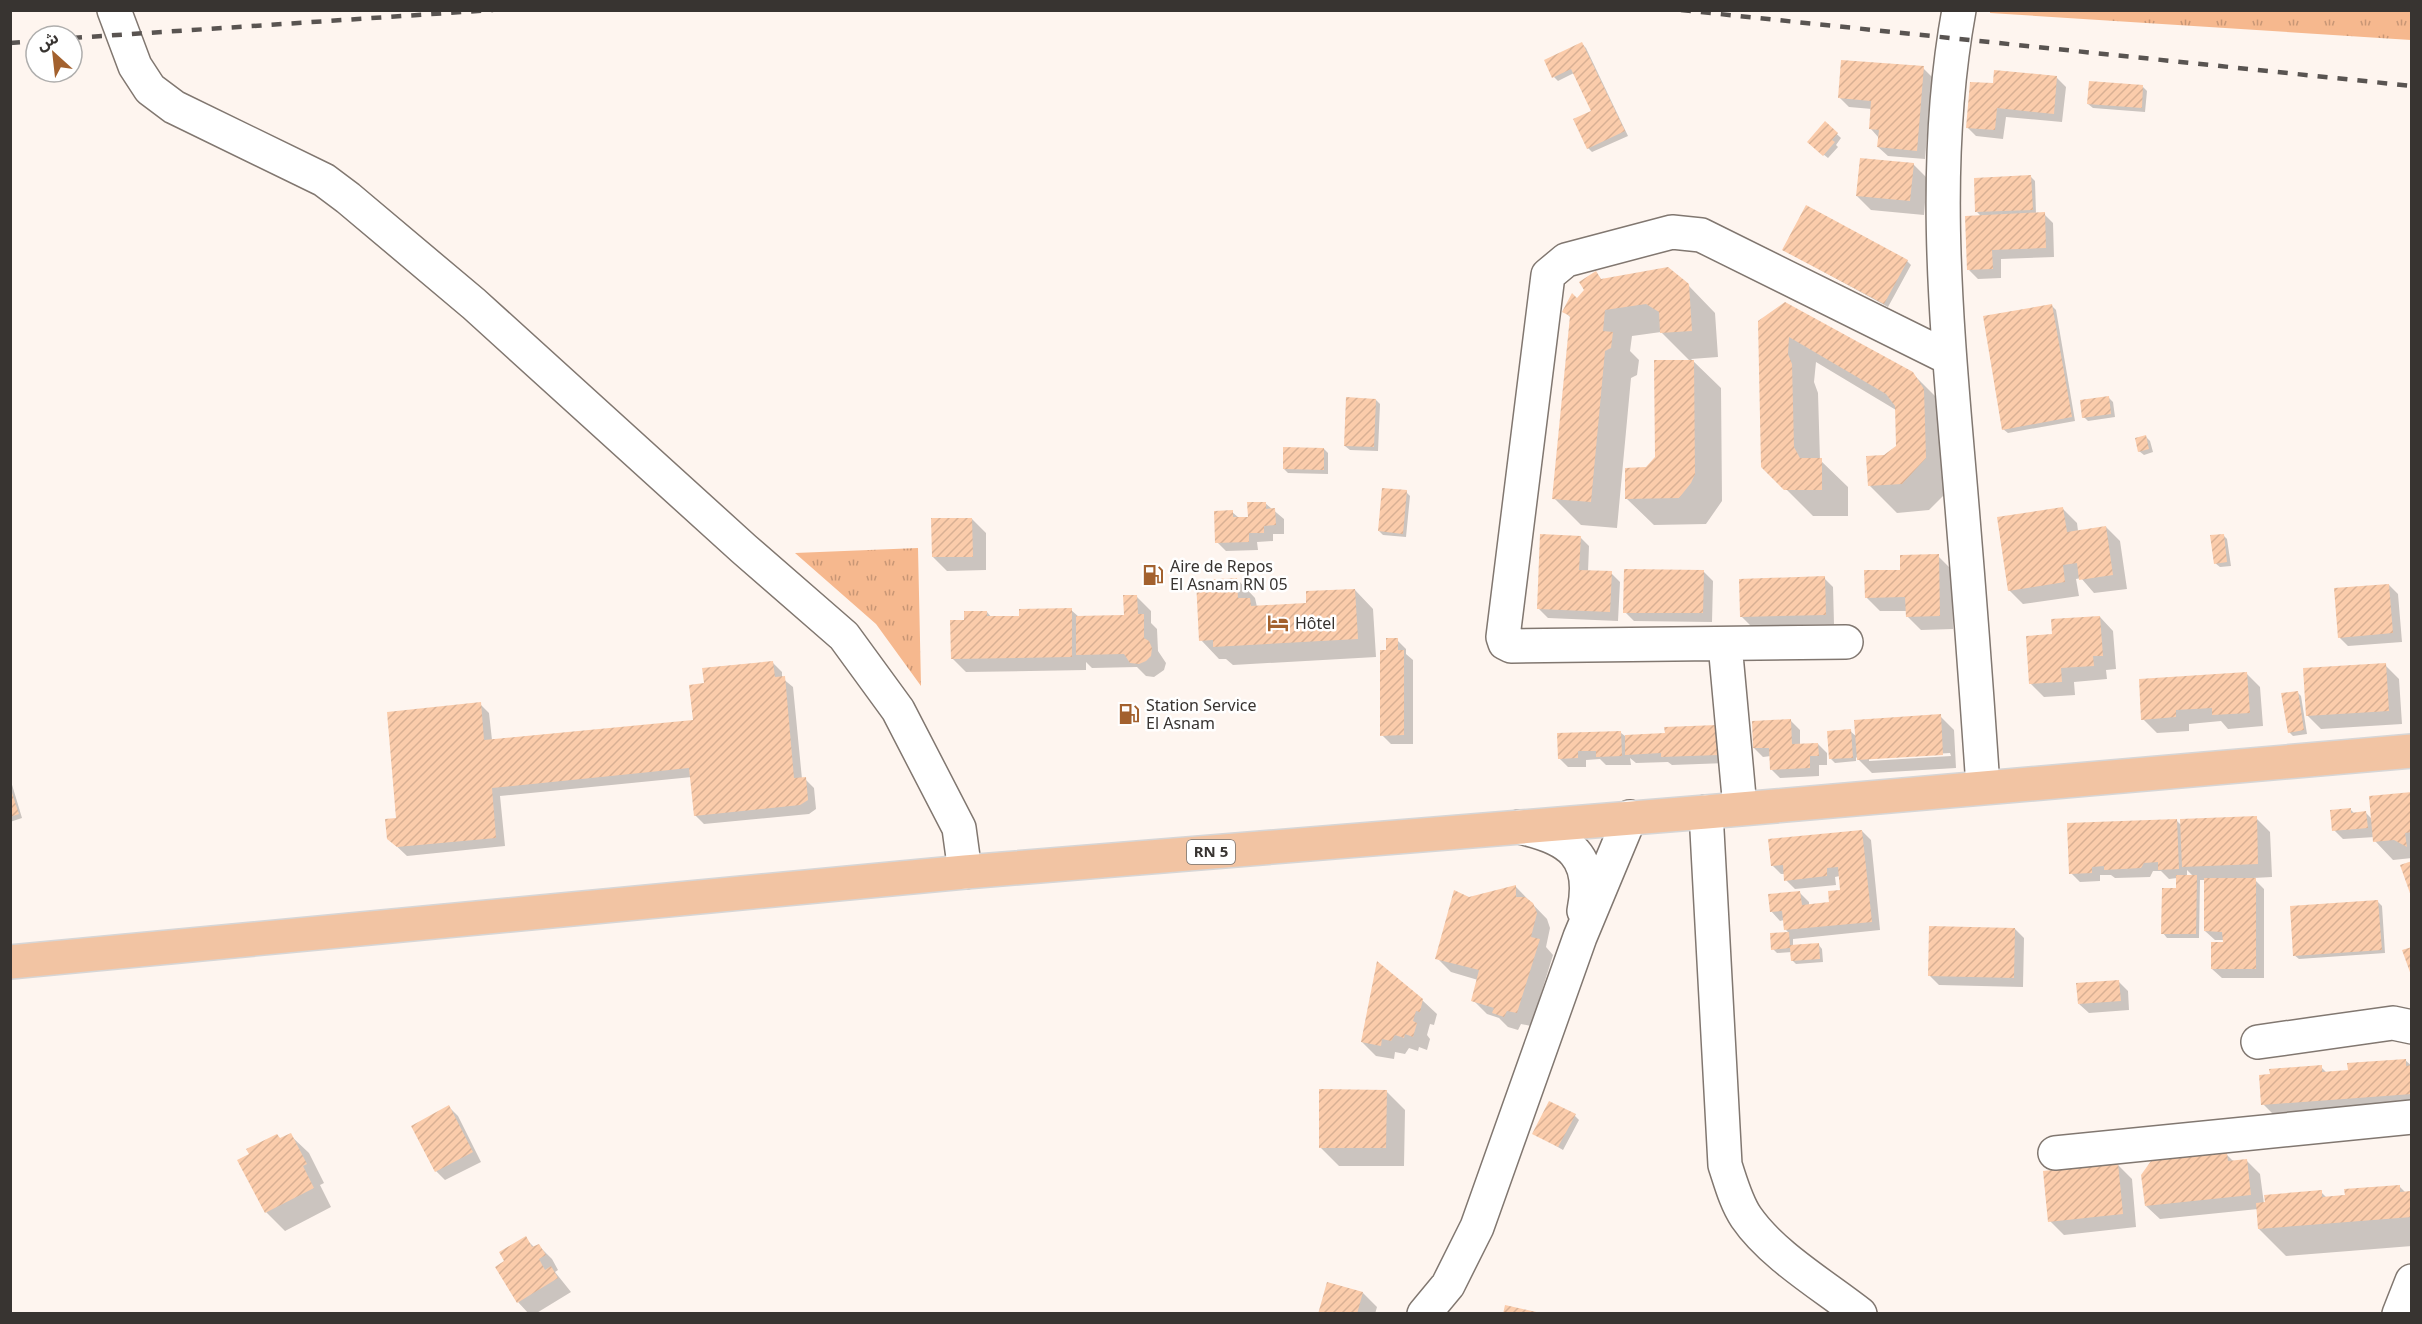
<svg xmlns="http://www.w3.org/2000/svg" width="2422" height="1324" font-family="'Noto Sans','Noto Sans Arabic',sans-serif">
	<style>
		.grass { fill: url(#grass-tufts) }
		.shadow { fill: #0003; fill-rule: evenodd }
		.building { fill: url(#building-hatch) }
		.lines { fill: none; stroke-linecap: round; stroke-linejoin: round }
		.minor-casing { stroke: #817770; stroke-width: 36 }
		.major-casing { stroke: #d7d6d6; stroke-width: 36 }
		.minor { stroke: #fff; stroke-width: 33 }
		.major { stroke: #f2c4a3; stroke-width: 33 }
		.rail { stroke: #595451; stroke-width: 4.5; stroke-dasharray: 10 10; stroke-linecap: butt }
		.labels { text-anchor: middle; stroke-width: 5; stroke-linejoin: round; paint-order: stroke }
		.shield { fill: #fff; stroke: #74716f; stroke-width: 1.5 }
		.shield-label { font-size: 15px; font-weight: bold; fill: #383431 }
		.poi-label { font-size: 16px; fill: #383431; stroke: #fff; text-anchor: start }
	</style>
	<defs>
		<pattern id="grass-tufts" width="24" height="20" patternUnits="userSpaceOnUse" patternTransform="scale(1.5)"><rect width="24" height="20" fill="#f6b88e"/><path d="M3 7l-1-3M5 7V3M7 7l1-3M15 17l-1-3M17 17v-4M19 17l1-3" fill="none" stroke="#c89675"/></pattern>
		<pattern id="building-hatch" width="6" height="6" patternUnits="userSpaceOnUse" patternTransform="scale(1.5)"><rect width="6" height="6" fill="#fbccab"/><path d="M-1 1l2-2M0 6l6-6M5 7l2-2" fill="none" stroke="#d8b094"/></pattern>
	</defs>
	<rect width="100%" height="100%" fill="#fef5ef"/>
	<path class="grass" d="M1990 10 2411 11V40L1990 13Z
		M918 548 921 686 876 624 795 553Z"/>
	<path class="shadow" d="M1582 44 1586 48 1628 136 1592 152 1588 148 1593 112 1574 73 1558 81 1554 77Z
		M1923 68 1932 77 1925 159 1888 156 1878 147 1879 138 1871 129 1872 109 1849 107 1840 98Z
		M2057 78 2066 87 2062 122 2006 117 2003 139 1976 136 1967 127 1994 85Z
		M2143 87 2147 91 2145 112 2093 108 2088 104Z
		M1825 123 1841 138 1836 145 1838 147 1828 158 1813 146Z
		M1913 164 1927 178 1924 215 1871 210 1857 196Z
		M2031 177 2035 181 2036 214H2044L2053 223 2054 257 2001 259V278L1978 279 1969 270 1982 217 1977 212Z
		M1784 250 1907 261 1911 265 1888 307Z
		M1596 273 1602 280 1688 285 1715 313 1718 357 1691 359 1721 388 1722 501 1706 524 1654 525 1627 499 1646 469 1657 458 1690 361 1661 332 1632 336 1630 351 1639 360 1637 375 1631 378 1617 528 1581 525 1554 498 1571 318 1564 311 1586 290Z
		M2052 306 2056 310 2075 421 2008 433 2003 429Z
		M1759 322 1912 373 1940 401 1953 486 1929 510 1897 513 1870 486 1885 456 1898 447 1896 410 1816 362 1814 382 1818 393 1820 460 1848 487V516H1813L1763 466Z
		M2108 397 2113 402 2115 417 2088 421 2084 417Z
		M1376 400 1380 404 1378 451 1350 450 1345 446Z
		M2146 437 2150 441 2153 452 2144 455 2139 451Z
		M1324 449 1328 453V474L1288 473 1284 469Z
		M1406 492 1410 496 1406 537 1383 535 1379 531Z
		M1265 503 1284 519V534H1273V541L1257 542 1258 550 1226 551 1217 542 1232 512 1239 518H1249Z
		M2063 509 2077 523 2078 531 2106 527 2120 541 2127 589 2094 593 2081 578 2076 579 2079 596 2023 604 2009 590Z
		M972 519 986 533V570L947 571 933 557Z
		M2223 535 2227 539 2231 566 2220 567 2215 563Z
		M1580 537 1589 546 1588 572 1611 573 1620 582 1618 621 1548 618 1539 609Z
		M1938 556 1952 570 1953 629 1921 630 1907 616V611H1880L1866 597 1902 571Z
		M1704 572 1713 581 1712 622 1634 621 1625 612Z
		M1824 578 1833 587 1834 624 1751 626 1742 617Z
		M1237 579 1255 598 1257 607 1308 604 1355 590 1373 609 1376 657 1233 665 1226 659H1219L1201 640Z
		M2389 585 2398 594 2402 642 2348 646 2339 637Z
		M1137 597 1151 611V623L1157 629 1158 651 1166 663 1164 670 1154 677 1146 676 1137 667 1092 668 1086 662V670L966 672 952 658 966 622 987 612 992 618 1021 617 1071 610 1079 617 1125 616Z
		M2100 617 2113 631 2116 669 2106 670 2107 679 2074 682 2075 695 2044 697 2030 683 2053 636Z
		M1397 640 1406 649V654L1413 660V744H1391L1382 735 1388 651Z
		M773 663 782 672V678L793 687 802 779H805L814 788 816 809 809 814 704 824 695 815 692 777 500 796 505 846 407 856 389 839 398 819 480 704 489 713 492 740 694 721 705 684Z
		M2385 665 2399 679 2402 724 2321 729 2307 715Z
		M2246 673 2260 687 2263 726 2228 729 2221 721 2189 724V731L2157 733 2143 719Z
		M2297 692 2301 696 2307 734 2293 736 2289 732Z
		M1940 716 1954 730 1956 768 1872 773 1856 757V761L1835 763 1831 759 1850 731 1857 737ZM1950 753 1951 756 1869 761V758Z
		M1791 721 1800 730V745L1818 744 1827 753V765H1819V776L1780 778 1771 769V756L1763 757 1754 748Z
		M1717 727 1727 763 1672 765 1668 762 1636 763 1630 758 1631 765H1606L1600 759 1586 760V767H1568L1559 758 1621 733 1625 736 1666 735Z
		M10 778 22 818 10 822Z
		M2412 793V858L2393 860 2375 841V837L2343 839 2334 830 2350 809 2355 814 2366 813 2373 820Z
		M2256 818 2270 832 2272 877 2253 878 2264 889V978H2222L2212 969 2224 940H2215L2205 931V880H2200L2199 938H2167L2163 933 2177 889V878L2169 879 2161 871H2153L2150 877 2115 878 2111 875H2100V881L2080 882 2071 873 2176 820 2182 826ZM2187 870 2193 876H2187Z
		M1862 831 1871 840 1880 930 1793 939V946L1818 944 1822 949 1823 962 1796 964 1792 960V952L1777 953 1773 949 1772 935 1789 933 1786 930 1784 920 1780 921 1771 911 1800 893 1809 902V905L1831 903 1842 891 1840 876 1835 877 1836 885 1795 889 1786 880 1785 874H1781L1772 865Z
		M1515 886 1547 919 1550 928 1546 947 1553 955 1531 1026 1521 1024 1518 1030 1508 1027 1499 1018 1487 1014 1473 1000 1478 980 1451 972 1437 958 1468 899Z
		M2378 902 2382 906 2385 953 2299 959 2294 955Z
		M2015 929 2024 938 2023 987 1939 985 1930 976Z
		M2119 982 2128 991 2129 1010 2089 1013 2079 1004Z
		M1422 1000 1437 1014 1434 1025 1430 1024 1427 1035 1430 1039 1427 1050 1419 1047 1418 1051 1409 1048 1405 1054 1395 1052 1394 1059 1376 1056 1362 1042Z
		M2405 1060 2412 1066V1122L2290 1131 2263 1104 2321 1067 2327 1073 2349 1071Z
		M1386 1091 1405 1110 1404 1166H1339L1320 1147Z
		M449 1107 458 1116 481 1162 445 1180 436 1171Z
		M1575 1116 1579 1120 1563 1150 1534 1133Z
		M290 1135 309 1153 324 1183 320 1185 331 1207 285 1231 266 1212 281 1139Z
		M2226 1154 2234 1162 2246 1160 2260 1174 2264 1204 2321 1192 2327 1198 2399 1186 2406 1193 2412 1194V1246L2286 1256 2259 1229 2258 1209 2160 1219 2146 1206Z
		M2118 1165 2132 1179 2136 1227 2064 1235 2050 1221Z
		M525 1238 535 1248 539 1246 552 1259 558 1270 555 1272 571 1292 535 1314H529L518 1302 506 1262Z
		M1363 1293 1377 1307 1375 1314H1319Z"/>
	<path class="building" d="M1582 42 1625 131 1587 149 1573 119 1591 111 1571 69 1552 78 1544 60Z
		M1841 60 1924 66 1917 151 1877 147 1879 130 1869 129 1871 101 1838 98Z
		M1994 70 2057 76 2054 114 1997 108 1995 130 1966 128 1970 82 1993 83Z
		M2089 81 2143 85 2142 108 2087 104Z
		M1825 121 1838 133 1832 140 1835 142 1823 156 1807 142Z
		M1860 158 1914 163 1910 201 1856 196Z
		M2031 175 2033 210 1975 212 1974 178Z
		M1806 205 1908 260 1884 304 1782 250Z
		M2045 212 2046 248 1992 250 1993 269 1967 270 1965 216Z
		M1668 267 1689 284 1692 331 1660 333 1659 312 1646 304 1605 310 1603 331 1613 332 1611 348 1605 351 1591 502 1552 499 1570 316 1562 312 1572 293 1577 298 1584 290 1579 282 1596 271 1601 279Z
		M1785 302 1913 372 1924 389 1926 458 1902 484 1868 486 1866 456 1884 455 1896 446 1895 406 1886 394 1789 337 1788 354 1792 364 1794 447 1800 458H1822V490H1784L1761 467 1758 321Z
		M2052 304 2072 417 2002 430 1983 316Z
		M1654 360H1694L1695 474 1691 483 1679 498 1625 499V468L1646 467 1655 457Z
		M2109 396 2111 414 2082 418 2080 400Z
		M1346 397 1376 399 1374 447 1344 446Z
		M2146 435 2149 449 2138 452 2135 438Z
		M1283 447 1324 448V470L1283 469Z
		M1382 488 1407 490 1403 534 1378 531Z
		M1247 502H1266V509L1275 508 1276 525 1264 526V533H1249V542L1215 543 1214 511 1233 510V517H1248Z
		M2063 507 2067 532 2106 526 2113 575 2079 580 2077 563 2063 565 2065 582 2008 591 1997 517Z
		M931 518H972L973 557H932Z
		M1540 534 1581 536 1579 570 1612 571 1610 612 1537 609Z
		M2224 534 2227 562 2214 564 2210 535Z
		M1939 554 1940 616 1906 617 1905 597 1865 598 1864 570H1900V555Z
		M1624 569 1704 570 1703 613H1623Z
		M1825 576 1826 615 1740 617 1739 579Z
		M1237 578 1238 598H1250L1251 606 1306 603V591L1355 589 1358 639 1213 647V640L1199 641 1196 580Z
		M2389 584 2393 633 2338 638 2334 588Z
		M1123 595H1137L1138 614H1144V638L1149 641 1152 648 1151 656 1146 661 1139 664 1130 663 1124 654 1076 655V616L1124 615Z
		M1072 608V657L951 659 950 620H964V611H987V616H1019V609Z
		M2100 616 2103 656H2093L2094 666 2061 668 2062 682 2029 684 2026 636 2052 634 2051 619Z
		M1386 638H1398V650H1404V735L1380 736V650H1386Z
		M773 661 775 677 785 676 794 778 806 777 808 800 800 805 694 816 689 768 492 788 496 838 397 847 387 839 385 819 396 818 387 712 481 702 484 740 693 720 689 685 704 683 702 668Z
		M2386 663 2389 711 2306 716 2303 668Z
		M2247 672 2250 713 2212 715V708L2176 710V717L2141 720 2139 679Z
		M2298 691 2304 730 2288 733 2281 693Z
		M1941 714 1943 755 1857 760 1854 720Z
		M1791 719 1792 744 1818 743 1819 756H1810V768L1770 770 1769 748H1753L1752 721Z
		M1718 725 1719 755 1661 757V753L1625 755V735L1665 733 1664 727Z
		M1851 729 1853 758 1829 759 1827 731Z
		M1621 731 1622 756 1596 757V751H1578V758L1558 759 1557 733Z
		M10 787 19 814 10 817Z
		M2412 792V832L2405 833 2407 847 2394 840 2373 842 2369 796Z
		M2351 808V813L2366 811 2368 828 2332 831 2330 810Z
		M2257 816 2258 864 2182 867 2180 819Z
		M2177 819 2179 869 2158 870V862L2144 863 2141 868 2104 870V866L2092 867V873L2069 874 2067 823Z
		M1862 830 1872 922 1784 930 1782 911 1770 912 1768 894 1800 891 1802 905 1829 902 1828 891 1840 890 1838 867 1827 868V876L1784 881 1783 865 1771 866 1768 839Z
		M2412 861V896H2411L2400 865Z
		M2176 875H2197L2196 934H2161L2162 888H2176Z
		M2204 878H2256V969H2211V942H2223L2222 932 2204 931Z
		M1516 885V897H1525L1533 903 1537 913 1531 937 1540 939 1517 1013 1507 1011 1504 1017 1492 1013 1494 1008 1471 1001 1479 970 1435 959 1454 890 1469 897Z
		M2378 900 2382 950 2293 956 2290 906Z
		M1929 926 2015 928 2014 978 1928 976Z
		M1789 932 1790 945 1819 943 1820 959 1791 961 1790 948 1771 950 1770 933Z
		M2412 947V975H2411L2402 950Z
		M1377 961 1423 999 1420 1012 1416 1011 1413 1021 1417 1023 1413 1037 1405 1034 1404 1038 1395 1035 1391 1041 1382 1039 1381 1046 1361 1042Z
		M2119 980 2121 1001 2078 1004 2076 983Z
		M2406 1059V1066L2412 1065V1094L2261 1105 2259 1075 2270 1074 2269 1069 2322 1065V1072L2348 1070 2347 1063Z
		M1319 1089 1387 1090 1386 1148H1319Z
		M1549 1101 1576 1114 1558 1147 1532 1134Z
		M449 1105 473 1152 435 1172 411 1126Z
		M291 1133 307 1164 303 1166 314 1188 265 1213 237 1160 249 1154 246 1149 277 1134 280 1138Z
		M2227 1153 2228 1161 2247 1159 2251 1195 2145 1206 2141 1175 2151 1161Z
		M2118 1163 2123 1214 2048 1222 2043 1171Z
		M2400 1185V1192L2411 1191 2412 1217 2258 1229 2256 1203 2265 1202 2264 1195 2322 1190V1197L2345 1195 2344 1189Z
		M526 1236 532 1247 539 1244 546 1255 539 1259 545 1270 551 1266 558 1278 517 1303 495 1267 504 1261 499 1252Z
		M1327 1282 1363 1292 1357 1314H1318Z
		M1505 1305 1541 1313 1540 1314H1503Z"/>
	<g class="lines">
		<defs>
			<path id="minor" d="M114 10 135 66 150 89 174 107 324 180 348 198 474 304 744 549 844 636 898 710 959 828 965 872
				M1959 10C1931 163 1946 318 1959 471 1968 576 1976 682 1983 787
				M1846 642 1511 646 1505 643 1503 637 1548 275 1566 260 1672 232 1701 235 1949 358
				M1725 644 1740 808
				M1706 812 1725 1165C1731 1183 1736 1202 1746 1217 1772 1255 1823 1285 1860 1314
				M1519 827C1570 838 1595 856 1584 911
				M2258 1042 2393 1023 2412 1027
				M2055 1153 2412 1117
				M1424 1314 1448 1285 1477 1227 1580 937 1630 817
				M2399 1314 2412 1281"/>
			<path id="major" d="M10 962 965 872 1706 812 2412 751"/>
		</defs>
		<use href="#minor" class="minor-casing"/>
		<use href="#major" class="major-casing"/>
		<use href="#minor" class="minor"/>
		<use href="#major" class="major"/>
		<path class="rail" d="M1681 10 2412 86
			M72 38 493 10
			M10 43 36 41"/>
	</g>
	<defs>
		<symbol id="fuel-bare" viewBox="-9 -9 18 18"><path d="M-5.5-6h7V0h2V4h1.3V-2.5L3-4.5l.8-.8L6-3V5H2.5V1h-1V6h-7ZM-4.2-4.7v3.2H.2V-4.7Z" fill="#a3612e" stroke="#fff" stroke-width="2.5" paint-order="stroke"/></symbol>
		<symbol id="hotel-bare" viewBox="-9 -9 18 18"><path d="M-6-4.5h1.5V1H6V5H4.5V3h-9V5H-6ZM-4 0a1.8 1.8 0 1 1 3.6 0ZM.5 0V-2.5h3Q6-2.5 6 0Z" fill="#a3612e" stroke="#fff" stroke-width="2.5" paint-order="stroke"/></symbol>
	</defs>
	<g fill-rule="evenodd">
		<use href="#fuel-bare" x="1138" y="560" width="30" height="30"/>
		<use href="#hotel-bare" x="1263" y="608" width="30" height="30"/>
		<use href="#fuel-bare" x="1114" y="699" width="30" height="30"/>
	</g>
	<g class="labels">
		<rect class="shield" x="1187" y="840" width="48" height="24" rx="4.5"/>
		<g class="shield-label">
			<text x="1211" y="857">RN 5</text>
		</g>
		<g class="poi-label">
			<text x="1170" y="572">Aire de Repos<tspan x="1170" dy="18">El Asnam RN 05</tspan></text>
			<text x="1295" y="629">Hôtel</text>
			<text x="1146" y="711">Station Service<tspan x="1146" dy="18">El Asnam</tspan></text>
		</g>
	</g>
	<rect width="2422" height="1324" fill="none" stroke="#383431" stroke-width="24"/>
	<g transform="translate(54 54) rotate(333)"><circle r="28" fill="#ffffff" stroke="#afaead" stroke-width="1.5"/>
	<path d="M0-4.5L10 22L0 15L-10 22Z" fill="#a3612e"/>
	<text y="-9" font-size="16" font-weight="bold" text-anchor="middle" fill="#383431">ش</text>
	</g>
</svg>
